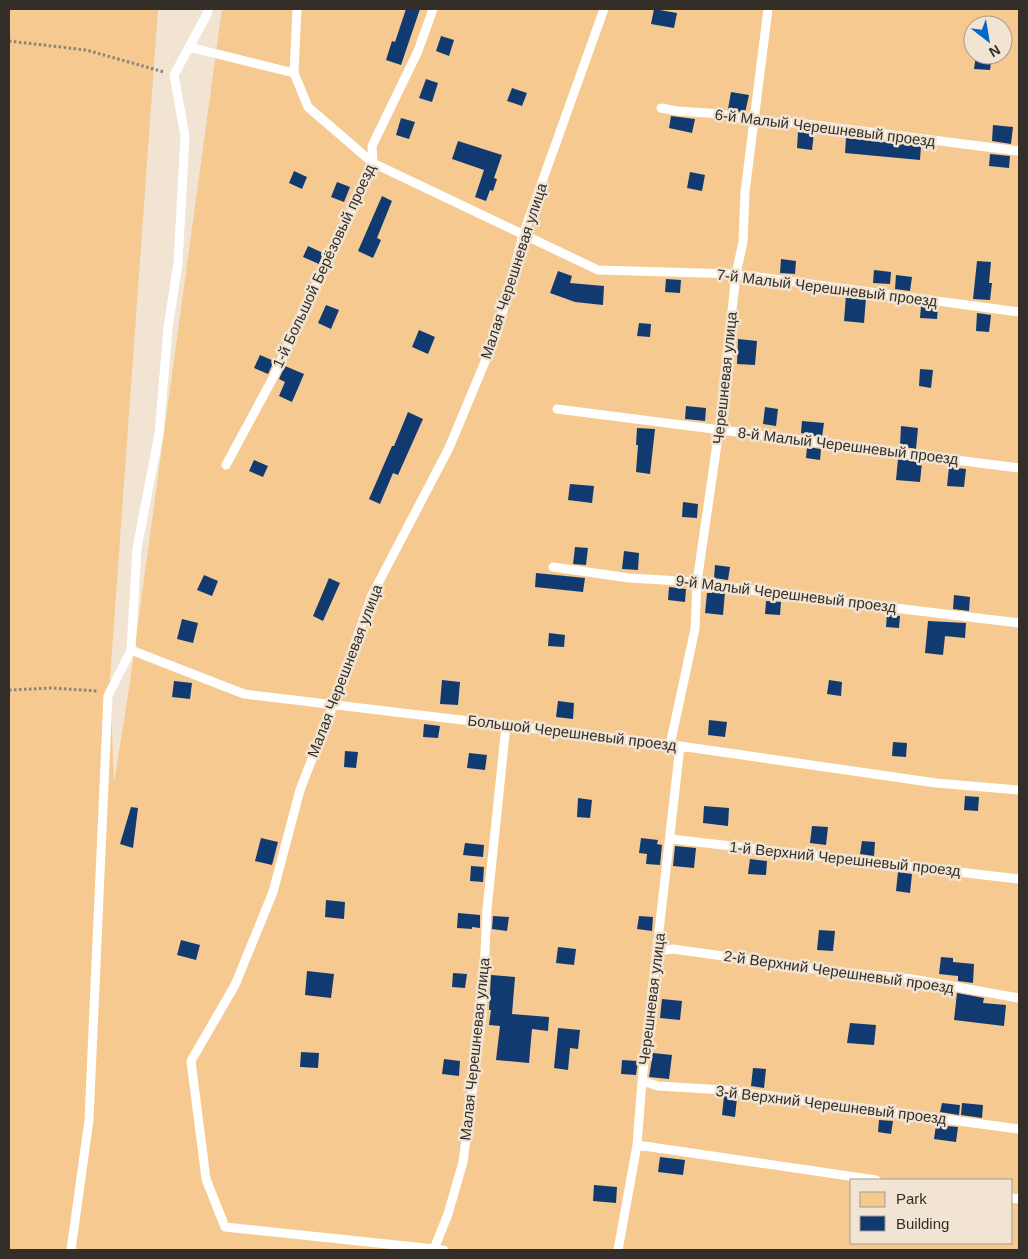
<svg xmlns="http://www.w3.org/2000/svg" width="1028" height="1259" font-family="Arial,sans-serif">
	<style>
		.green { fill: #f5c990; fill-rule: evenodd }
		.building { fill: #113b70 }
		.lines { fill: none; stroke-linecap: round; stroke-linejoin: round }
		.path { stroke: #8c8478; stroke-width: 3; stroke-dasharray: 2.5 2.5; stroke-linecap: butt }
		.service { stroke: #fff; stroke-width: 9 }
		.labels { text-anchor: middle; stroke-width: 5; stroke-linejoin: round; paint-order: stroke }
		.street-label { font-size: 15px; fill: #332e28; stroke: #f1e4d3 }
	</style>
	<rect width="100%" height="100%" fill="#f1e4d3"/>
	<path class="green" d="M9 9H158L110 679 114 783 128 696 222 9H1019V1250H9ZM973 25H1003V55H973ZM852 1180H1012V1243H852Z"/>
	<path class="building" d="M406 9H420L401 65 386 60 392 41 395 42Z
		M654 9 677 13 674 28 651 24Z
		M441 36 454 40 449 56 436 51Z
		M976 55H992L990 70 974 69Z
		M426 79 438 83 432 102 419 98Z
		M512 88 527 93 522 106 507 101Z
		M731 92 749 95 745 113 728 109Z
		M671 116 695 119 692 133 669 128Z
		M401 118 415 122 409 139 396 135Z
		M993 125 1013 127 1011 144 992 141Z
		M798 132 814 133 812 150 797 148Z
		M846 138 921 146 920 160 845 153Z
		M458 141 502 155 494 178 497 179 493 191 490 190 486 201 475 197 484 170 452 159Z
		M990 154 1010 156 1009 168 989 166Z
		M294 171 307 177 302 189 289 183Z
		M690 172 705 175 702 191 687 188Z
		M337 182 350 187 344 202 331 197Z
		M382 196 392 201 377 238 381 240 373 258 358 251Z
		M308 246 323 253 319 264 303 257Z
		M781 259 796 261 795 274 780 273Z
		M977 261 991 262 989 283H992L990 300 973 299Z
		M874 270 891 272 890 284 873 283Z
		M558 271 572 276 570 283 604 286 603 305 575 302 550 293Z
		M896 275 912 277 910 291 895 289Z
		M666 279 681 280 680 293 665 292Z
		M846 295 866 298 864 323 844 321Z
		M326 305 339 310 331 329 318 323Z
		M921 306 938 307 937 319 920 318Z
		M977 313 991 315 989 332 976 331Z
		M639 323 651 324 650 337 637 336Z
		M419 330 435 337 428 354 412 347Z
		M738 339 757 341 755 365 737 364Z
		M260 355 274 361 268 374 254 368Z
		M285 366 304 374 292 402 279 396 285 382 279 379Z
		M920 369 933 370 931 388 919 386Z
		M686 406 706 408 705 421 685 419Z
		M765 407 778 409 776 426 763 424Z
		M408 412 423 419 398 475 393 473 380 504 369 499 392 446H394Z
		M802 421 824 423 822 437 801 433Z
		M901 426 918 428 916 449 900 446Z
		M637 428 655 429 650 474 636 472 638 445H636Z
		M807 447 821 449 820 460 806 458Z
		M898 459 922 462 920 482 896 480Z
		M254 460 268 466 263 477 249 471Z
		M949 467 966 469 964 487 947 486Z
		M570 484 594 486 592 503 568 500Z
		M683 502 698 504 697 518 682 517Z
		M575 547 588 548 586 565 573 564Z
		M624 551 639 553 638 570 622 569Z
		M715 565 730 567 728 580 714 578Z
		M536 573 585 578 583 592 535 587Z
		M204 575 218 581 212 596 197 590Z
		M329 578 340 583 323 621 313 616Z
		M669 587 686 589 685 602 668 600Z
		M712 591 725 592 723 615 705 613 707 593H712Z
		M954 595 970 597 969 611 953 609Z
		M766 601 781 602 780 615 765 614Z
		M887 614 900 616 899 628 886 627Z
		M182 619 198 623 193 643 177 639Z
		M928 621 966 623 965 638 945 636 943 655 925 653Z
		M549 633 565 635 564 647 548 646Z
		M442 680 460 682 458 705 440 704Z
		M829 680 842 682 841 696 827 694Z
		M174 681 192 683 190 699 172 697Z
		M558 701 574 703 573 719 556 717Z
		M709 720 727 722 725 737 708 735Z
		M424 724 440 726 438 738 423 737Z
		M893 742 907 743 906 757 892 756Z
		M345 751 358 752 356 768 344 767Z
		M469 753 487 755 485 770 467 768Z
		M965 796 979 797 978 811 964 810Z
		M578 798 592 800 590 818 577 817Z
		M704 806 729 808 728 826 703 823Z
		M131 807 138 808 133 848 120 844Z
		M812 826 828 827 826 845 810 843Z
		M261 838 278 842 272 865 255 861Z
		M641 838 658 840 657 844 662 845 660 865 646 864 647 854 639 853Z
		M862 841 875 842 874 856 860 854Z
		M465 843 484 845 483 857 463 855Z
		M675 846 696 848 694 868 673 866Z
		M750 859 767 861 766 875 748 874Z
		M471 866 484 867 483 882 470 881Z
		M898 872 912 874 910 893 896 891Z
		M326 900 345 902 344 919 325 917Z
		M458 913 480 915V928L472 927V929L457 928Z
		M493 916 509 917 507 931 492 929Z
		M639 916 653 917 652 931 637 929Z
		M819 930 835 931 833 951 817 950Z
		M181 940 200 945 196 960 177 955Z
		M558 947 576 949 574 965 556 963Z
		M941 957 953 958V962L974 964 973 983 958 981V976L939 974Z
		M307 971 334 974 331 998 305 995Z
		M453 973 467 974 465 988 452 987Z
		M491 975 515 977 512 1014 549 1017 548 1031 532 1029 529 1063 496 1060 500 1026 489 1025 491 1010H489Z
		M957 993 984 998 983 1003 1006 1005 1004 1026 954 1020Z
		M662 999 682 1001 680 1020 660 1018Z
		M850 1023 876 1025 874 1045 847 1043Z
		M558 1028 580 1030 578 1049 570 1048 568 1070 554 1068Z
		M301 1052 319 1053 318 1068 300 1067Z
		M653 1053 672 1055 669 1079 649 1077Z
		M444 1059 460 1061 459 1076 442 1074Z
		M622 1060 638 1061 636 1075 621 1074Z
		M753 1068 766 1069 764 1088 751 1086Z
		M724 1096 737 1098 735 1117 722 1115Z
		M942 1103 960 1105 959 1115 940 1112Z
		M962 1103 983 1105 982 1118 961 1115Z
		M879 1120 893 1121 891 1134 878 1132Z
		M936 1125 958 1127 956 1142 934 1139Z
		M660 1157 685 1160 683 1175 658 1172Z
		M594 1185 617 1187 616 1203 593 1201Z"/>
	<g class="lines">
		<path class="path" d="M9 41 86 50 164 72
			M9 690 51 688 98 691"/>
		<path class="service" d="M297 9 294 73 308 107 373 163 598 270 736 274 1019 312
			M189 47 294 73
			M661 108 677 111 722 114 753 122 798 123 1019 151
			M557 409 1019 468
			M226 465 274 376 302 314 349 218 373 163 372 146 418 51 433 9
			M553 567 629 578 697 582 778 594 1019 623
			M131 650 244 694 680 746 936 783 1019 790
			M670 745 695 629 697 582 719 430 736 274 743 242 745 192 768 9
			M671 839 1019 879
			M658 951 673 949 830 971 912 979 1019 998
			M642 1081 658 1086 725 1090 1019 1129
			M637 1145 876 1180
			M1012 1198 1019 1199
			M434 1249 448 1214 463 1162 482 1016 487 909 506 725
			M71 1250 89 1120 108 696 131 650 137 548 159 434 168 328 178 263 185 136 174 75 207 14 208 9
			M444 1250 225 1227 206 1179 191 1061 235 985 273 892 300 790 333 705 372 595 449 448 497 333 523 235 604 9
			M618 1250 637 1145 642 1081 680 746"/>
	</g>
	<g class="labels">
		<g class="street-label">
			<text transform="translate(825 128) rotate(7)" y="5">6-й Малый Черешневый проезд</text>
			<text transform="translate(324 266) rotate(-65)" y="5">1-й Большой Берёзовый проезд</text>
			<text transform="translate(514 271) rotate(-72)" y="5">Малая Черешневая улица</text>
			<text transform="translate(827 288) rotate(7)" y="5">7-й Малый Черешневый проезд</text>
			<text transform="translate(725 378) rotate(-84)" y="5">Черешневая улица</text>
			<text transform="translate(848 446) rotate(7)" y="5">8-й Малый Черешневый проезд</text>
			<text transform="translate(786 594) rotate(7)" y="5">9-й Малый Черешневый проезд</text>
			<text transform="translate(345 671) rotate(-69)" y="5">Малая Черешневая улица</text>
			<text transform="translate(572 733) rotate(7)" y="5">Большой Черешневый проезд</text>
			<text transform="translate(845 859) rotate(6)" y="5">1-й Верхний Черешневый проезд</text>
			<text transform="translate(839 972) rotate(8)" y="5">2-й Верхний Черешневый проезд</text>
			<text transform="translate(652 999) rotate(-83)" y="5">Черешневая улица</text>
			<text transform="translate(475 1049) rotate(-84)" y="5">Малая Черешневая улица</text>
			<text transform="translate(831 1105) rotate(7)" y="5">3-й Верхний Черешневый проезд</text>
		</g>
	</g>
	<rect width="1028" height="1259" fill="none" stroke="#332e28" stroke-width="20"/>
	<rect x="850" y="1179" width="162" height="65" fill="#f1e4d3" stroke="#a59b8f"/>
	<rect x="860" y="1192" width="25" height="15" fill="#f5c990" stroke="#a59b8f"/>
	<text x="896" y="1204" font-size="15" fill="#332e28">Park</text>
	<rect x="860" y="1216" width="25" height="15" fill="#113b70" stroke="#a59b8f"/>
	<text x="896" y="1229" font-size="15" fill="#332e28">Building</text>
	<g transform="translate(988 40) rotate(149)"><circle r="24" fill="#f1e4d3" stroke="#a59b8f"/>
	<path d="M0-4L9 19L0 12L-9 19Z" fill="#0166ce"/>
	<text y="-8" font-size="14" font-weight="bold" text-anchor="middle" fill="#332e28">N</text>
	</g>
</svg>
